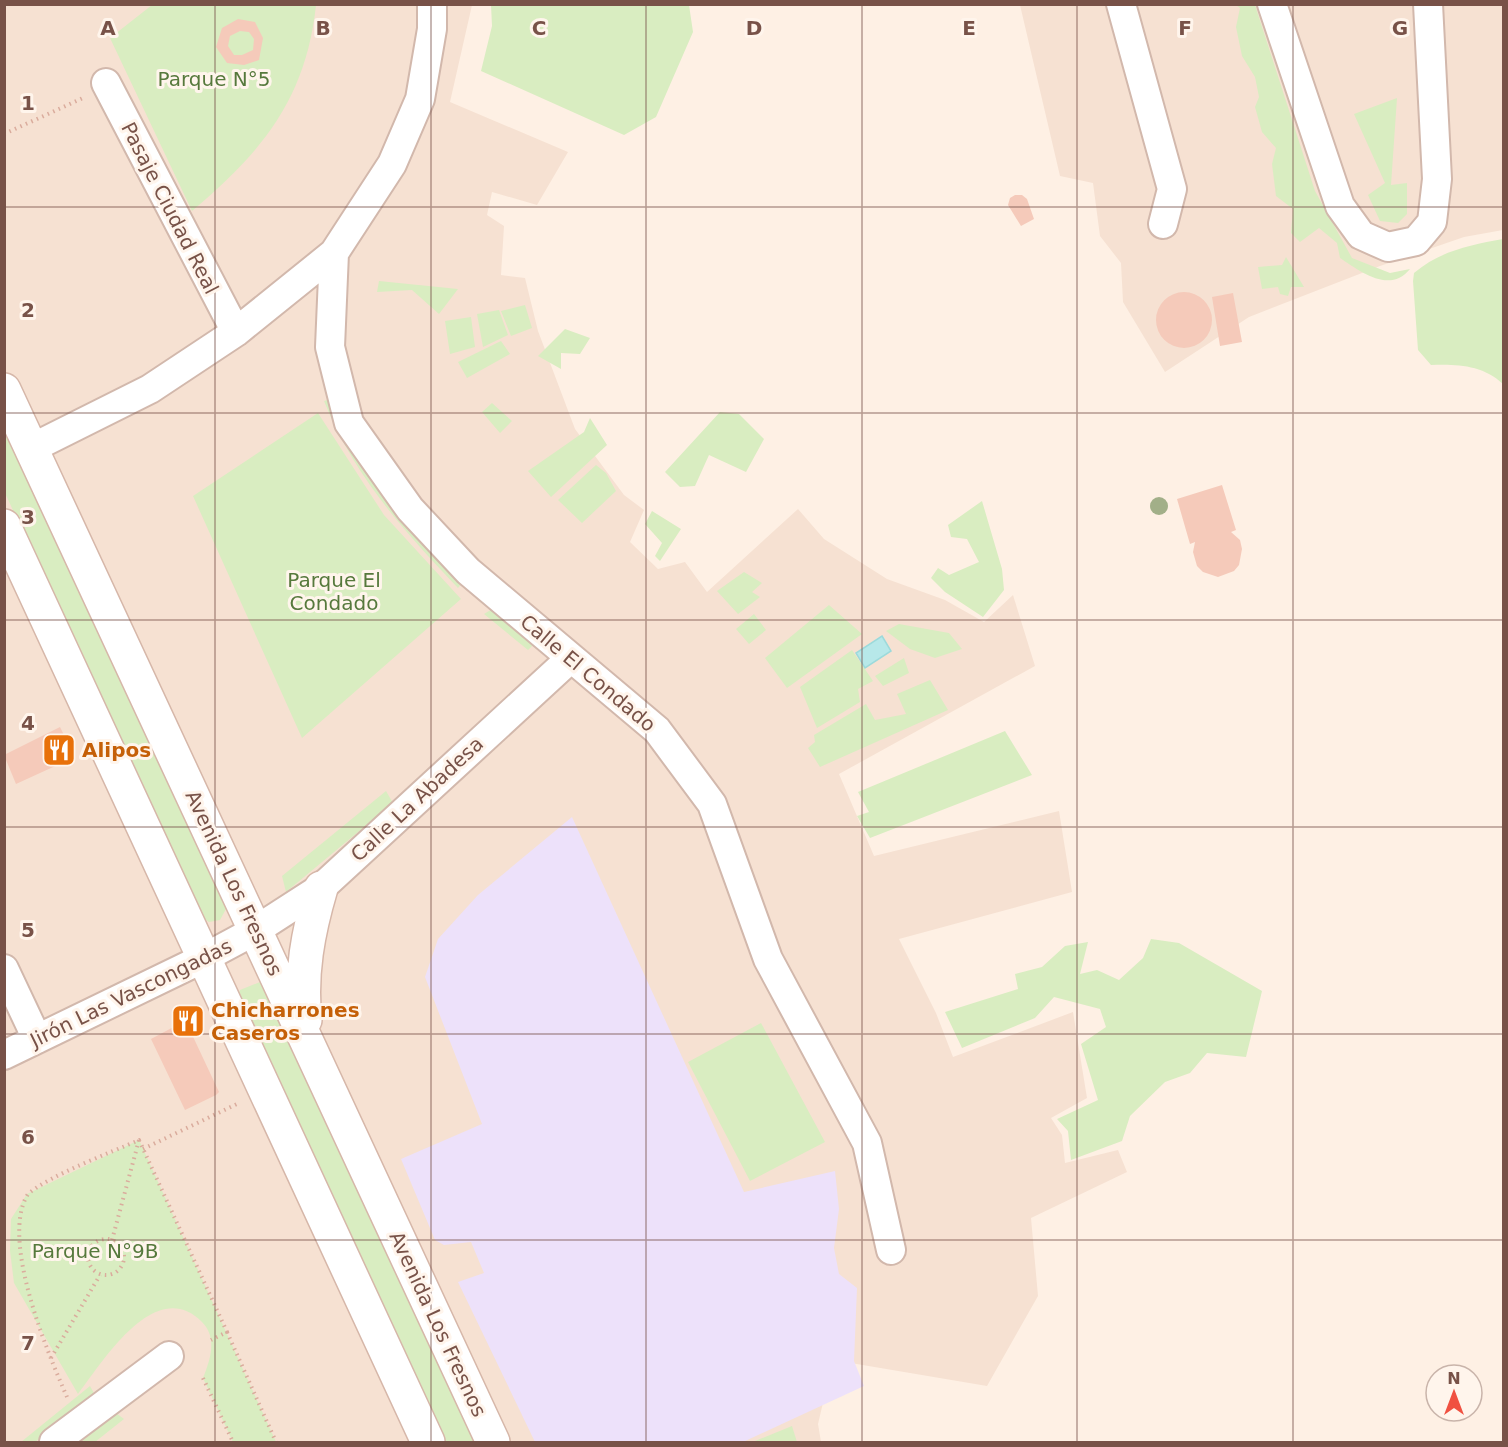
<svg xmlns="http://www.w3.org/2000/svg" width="1508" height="1447" font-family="'DejaVu Sans',sans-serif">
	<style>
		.residential { fill: #f6e1d2 }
		.education { fill: #ede1fa }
		.green { fill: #d9edc1 }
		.water { fill: #b7e8e9; stroke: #9cdadb; stroke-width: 1.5 }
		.building { fill: #f5caba; fill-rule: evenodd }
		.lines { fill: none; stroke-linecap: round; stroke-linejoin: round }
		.street-casing { stroke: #d2b8ac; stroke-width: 32 }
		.secondary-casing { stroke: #d6b7a9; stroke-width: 36 }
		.path { stroke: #daac9d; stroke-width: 4; stroke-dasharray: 1.5 4.5; stroke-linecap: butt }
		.street { stroke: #fff; stroke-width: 28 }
		.secondary { stroke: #fff; stroke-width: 33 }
		.tree { fill: #a2af88 }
		.grid { fill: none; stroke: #785248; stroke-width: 1.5; stroke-opacity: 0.55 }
		.labels { text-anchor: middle; stroke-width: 6; stroke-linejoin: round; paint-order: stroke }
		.park-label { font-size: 20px; fill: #56793c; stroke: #fff5ec }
		.street-label { font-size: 20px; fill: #785248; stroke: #fff5ec }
		.food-label { font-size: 20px; font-weight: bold; fill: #c56008; stroke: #fff5ec; text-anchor: start }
		.grid-label { font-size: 20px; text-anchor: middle; font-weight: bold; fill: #785248; stroke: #fff5ec; stroke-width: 6; stroke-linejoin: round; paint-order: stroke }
	</style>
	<rect width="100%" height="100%" fill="#fef0e4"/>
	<path class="residential" d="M5 5H472L450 102 568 152 537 205 492 192 487 215 504 226 501 275 525 278 538 331 575 429 624 495 644 510 630 542 658 569 685 562 707 592 798 509 824 539 887 579 945 600 984 622 1013 595 1035 666 839 774 874 856 1059 811 1072 892 899 939 936 1013 953 1057 1073 1012 1087 1098 1051 1118 1062 1135 1065 1163 1118 1150 1127 1172 1031 1218 1038 1296 987 1386 833 1360 818 1424 821 1442H5Z
		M1020 5H1503V230L1464 237 1380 266 1249 317 1165 372 1123 302 1121 263 1100 236 1093 183 1060 176Z"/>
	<path class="education" d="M572 817 744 1192 835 1171 839 1209 834 1248 839 1274 857 1288 854 1361 864 1386 743 1442H535L458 1282 484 1273 471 1242 444 1245 435 1240 401 1159 482 1124 425 977 438 939 478 895Z"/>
	<path class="green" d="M152 5H316C306 99 262 152 192 211L110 38Z
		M491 5H689L693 32 656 117 624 135 481 71 492 26Z
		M1236 5H1255L1315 191 1352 258 1390 273 1410 269C1390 294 1361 272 1340 258L1337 243 1319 228 1300 242 1291 233 1293 209 1276 196 1272 164 1276 148 1262 132 1255 107 1259 97 1255 77 1242 56 1236 27 1240 8Z
		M1397 98 1391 185 1407 183V214L1398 223 1380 221 1368 195 1385 183 1354 114Z
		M1503 239H1504L1503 384C1483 365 1457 364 1431 365L1418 350 1413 281 1414 273C1440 251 1470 245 1503 239Z
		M1286 257 1304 287H1291L1288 296 1280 294 1278 287 1262 289 1258 267 1282 265Z
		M379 281 458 289 439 314 412 290 377 292Z
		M525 305 532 328 511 336 501 311Z
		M499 310 508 335 483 347 477 314Z
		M471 317 475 347 450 354 445 321Z
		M565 329 590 338 580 354 561 353V369L538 356Z
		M501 341 510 354 467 378 458 362Z
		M331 399 463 582 458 588C403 530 354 476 324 401Z
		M492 403 512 421 500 433 482 412Z
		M720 412 739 414 764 439 746 472 709 455 695 486 680 487 665 472Z
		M318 413 384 515 461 599 302 738 193 496Z
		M590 418 607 445 551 497 528 471 584 432Z
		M4 421 224 900 226 909 220 920 209 922 200 916 5 493Z
		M596 465 606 473 616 491 582 523 558 500Z
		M982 501 1002 569 1004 590 983 617 945 592 931 578 938 568 949 575 979 562 967 539 951 537 948 525Z
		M652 511 681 529 660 561 655 556 662 543 645 524Z
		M744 572 762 583 752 592 760 597 738 614 717 591Z
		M829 605 862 634 787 688 765 658Z
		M494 608 534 644 528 650 484 614Z
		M754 614 766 630 749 644 736 629Z
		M899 624 949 633 962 649 935 658 910 649 886 631Z
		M852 650 873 681 858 689 860 702 817 728 800 687Z
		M904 658 909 673 883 686 875 676Z
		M930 680 948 710 820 767 808 748 815 742 814 735 866 704 875 720 906 714 897 694Z
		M1005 731 1032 775 870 838 857 816 869 812 858 792Z
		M386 791 393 803 286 892 282 876Z
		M1151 939 1179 943 1262 991 1246 1057 1207 1053 1190 1073 1165 1082 1130 1116 1122 1141 1071 1160 1068 1131 1057 1119 1098 1100 1081 1044 1106 1027 1100 1009 1054 997 1035 1018 962 1048 945 1012 1018 989 1015 974 1042 967 1065 946 1088 942 1080 974 1097 970 1119 980 1143 958Z
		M260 982 266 984 479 1442H444L238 995 240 990Z
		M761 1023 825 1142 750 1181 688 1062Z
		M139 1140 276 1442H233L203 1378C210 1360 218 1338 202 1322 155 1275 103 1362 78 1394L14 1283 10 1251 11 1219 27 1194Z
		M90 1386 95 1395 35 1442H21Z
		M116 1413 124 1419 95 1442H81Z
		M792 1426 797 1442H756L755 1441Z"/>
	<path class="water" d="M882 636 891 651 865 668 856 653Z"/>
	<path class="building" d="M238 19 255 22 263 38 259 60 244 65 227 63 216 47 222 28ZM240 31 249 32 254 39 253 50 242 55H234L228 46 230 36Z
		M1015 195H1022L1027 199 1034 219 1021 226 1008 205 1010 198Z
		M1156 320a28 28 0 1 1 56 0a28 28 0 1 1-56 0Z
		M1233 293 1242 342 1220 346 1212 297Z
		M1222 485 1236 530 1231 532 1240 540 1242 549 1239 565 1234 571 1218 577 1203 572 1197 566 1193 552 1195 542 1190 544 1177 499Z
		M60 727 75 757 16 784 4 755Z
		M181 1023 188 1026 219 1092 216 1095 185 1110 151 1039Z"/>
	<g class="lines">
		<defs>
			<path id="street" d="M1121 4 1172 189 1163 224
				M1272 4 1340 206 1361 235 1388 247 1416 241 1432 222 1437 179 1428 4
				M106 83 236 332
				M334 253 330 347 349 423 410 509 468 571 657 730 712 804 768 959 867 1143 891 1250
				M32 448 150 389 236 332 334 253 392 164 420 99 432 29V4
				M4 969 37 1039
				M4 1055 204 958 256 930 321 888 571 658
				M54 1442 169 1356"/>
			<path id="secondary" d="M4 390 493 1442
				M4 526 428 1442
				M305 1020C300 974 308 932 321 888"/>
		</defs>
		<use href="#street" class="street-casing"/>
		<use href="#secondary" class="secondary-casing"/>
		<path class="path" d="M4 134 83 98
			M143 1149 237 1104
			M88 1257a18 18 0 1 1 36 0a18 18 0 1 1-36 0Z
			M112 1240 139 1140
			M227 1332 276 1442
			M51 1358 100 1275
			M203 1378 233 1442
			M67 1397C46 1349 0 1238 28 1194 50 1175 110 1153 139 1140L227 1332 211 1340"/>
		<use href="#street" class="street"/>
		<use href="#secondary" class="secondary"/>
	</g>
	<circle class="tree" cx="1159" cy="506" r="9"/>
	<path class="grid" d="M215 4V1442M431 4V1442M646 4V1442M862 4V1442M1077 4V1442M1293 4V1442M4 207H1504M4 413H1504M4 620H1504M4 827H1504M4 1034H1504M4 1240H1504"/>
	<defs>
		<symbol id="restaurant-square" viewBox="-11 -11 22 22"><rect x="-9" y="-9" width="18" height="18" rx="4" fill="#e8710a" stroke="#fff5ec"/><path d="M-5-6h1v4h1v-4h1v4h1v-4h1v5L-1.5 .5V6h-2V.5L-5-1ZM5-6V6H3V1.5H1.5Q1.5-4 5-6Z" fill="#fff"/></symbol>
	</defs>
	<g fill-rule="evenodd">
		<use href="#restaurant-square" x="40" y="731" width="38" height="38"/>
		<use href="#restaurant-square" x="169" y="1002" width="38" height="38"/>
	</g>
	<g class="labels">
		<g class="park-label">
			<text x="214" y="86">Parque N°5</text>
			<text x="334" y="587">Parque El<tspan x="334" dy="23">Condado</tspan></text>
			<text x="95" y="1258">Parque N°9B</text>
		</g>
		<g class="street-label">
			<text transform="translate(170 208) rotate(63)" y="7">Pasaje Ciudad Real</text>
			<text transform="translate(588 673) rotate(40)" y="7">Calle El Condado</text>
			<text transform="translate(417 799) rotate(-43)" y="7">Calle La Abadesa</text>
			<text transform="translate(234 883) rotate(65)" y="7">Avenida Los Fresnos</text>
			<text transform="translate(131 993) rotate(-26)" y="7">Jirón Las Vascongadas</text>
			<text transform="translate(438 1324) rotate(65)" y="7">Avenida Los Fresnos</text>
		</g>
		<g class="food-label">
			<text x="82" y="757">Alipos</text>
			<text x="211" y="1017">Chicharrones<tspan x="211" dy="23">Caseros</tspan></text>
		</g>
	</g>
	<g class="grid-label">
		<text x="108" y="35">A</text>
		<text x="323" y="35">B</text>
		<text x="539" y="35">C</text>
		<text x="754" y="35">D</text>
		<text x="969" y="35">E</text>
		<text x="1185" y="35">F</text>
		<text x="1400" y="35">G</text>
		<text x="28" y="110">1</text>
		<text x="28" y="317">2</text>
		<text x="28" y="524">3</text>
		<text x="28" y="730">4</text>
		<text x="28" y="937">5</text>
		<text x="28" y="1144">6</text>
		<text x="28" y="1350">7</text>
	</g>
	<rect width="1508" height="1447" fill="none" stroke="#785248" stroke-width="12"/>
	<g transform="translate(1454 1393)"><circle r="28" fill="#fff5ec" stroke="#c9b4aa" stroke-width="1.5"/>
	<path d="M0-4.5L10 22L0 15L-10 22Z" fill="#f05141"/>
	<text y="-9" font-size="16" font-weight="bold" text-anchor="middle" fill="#785248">N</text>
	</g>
</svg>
